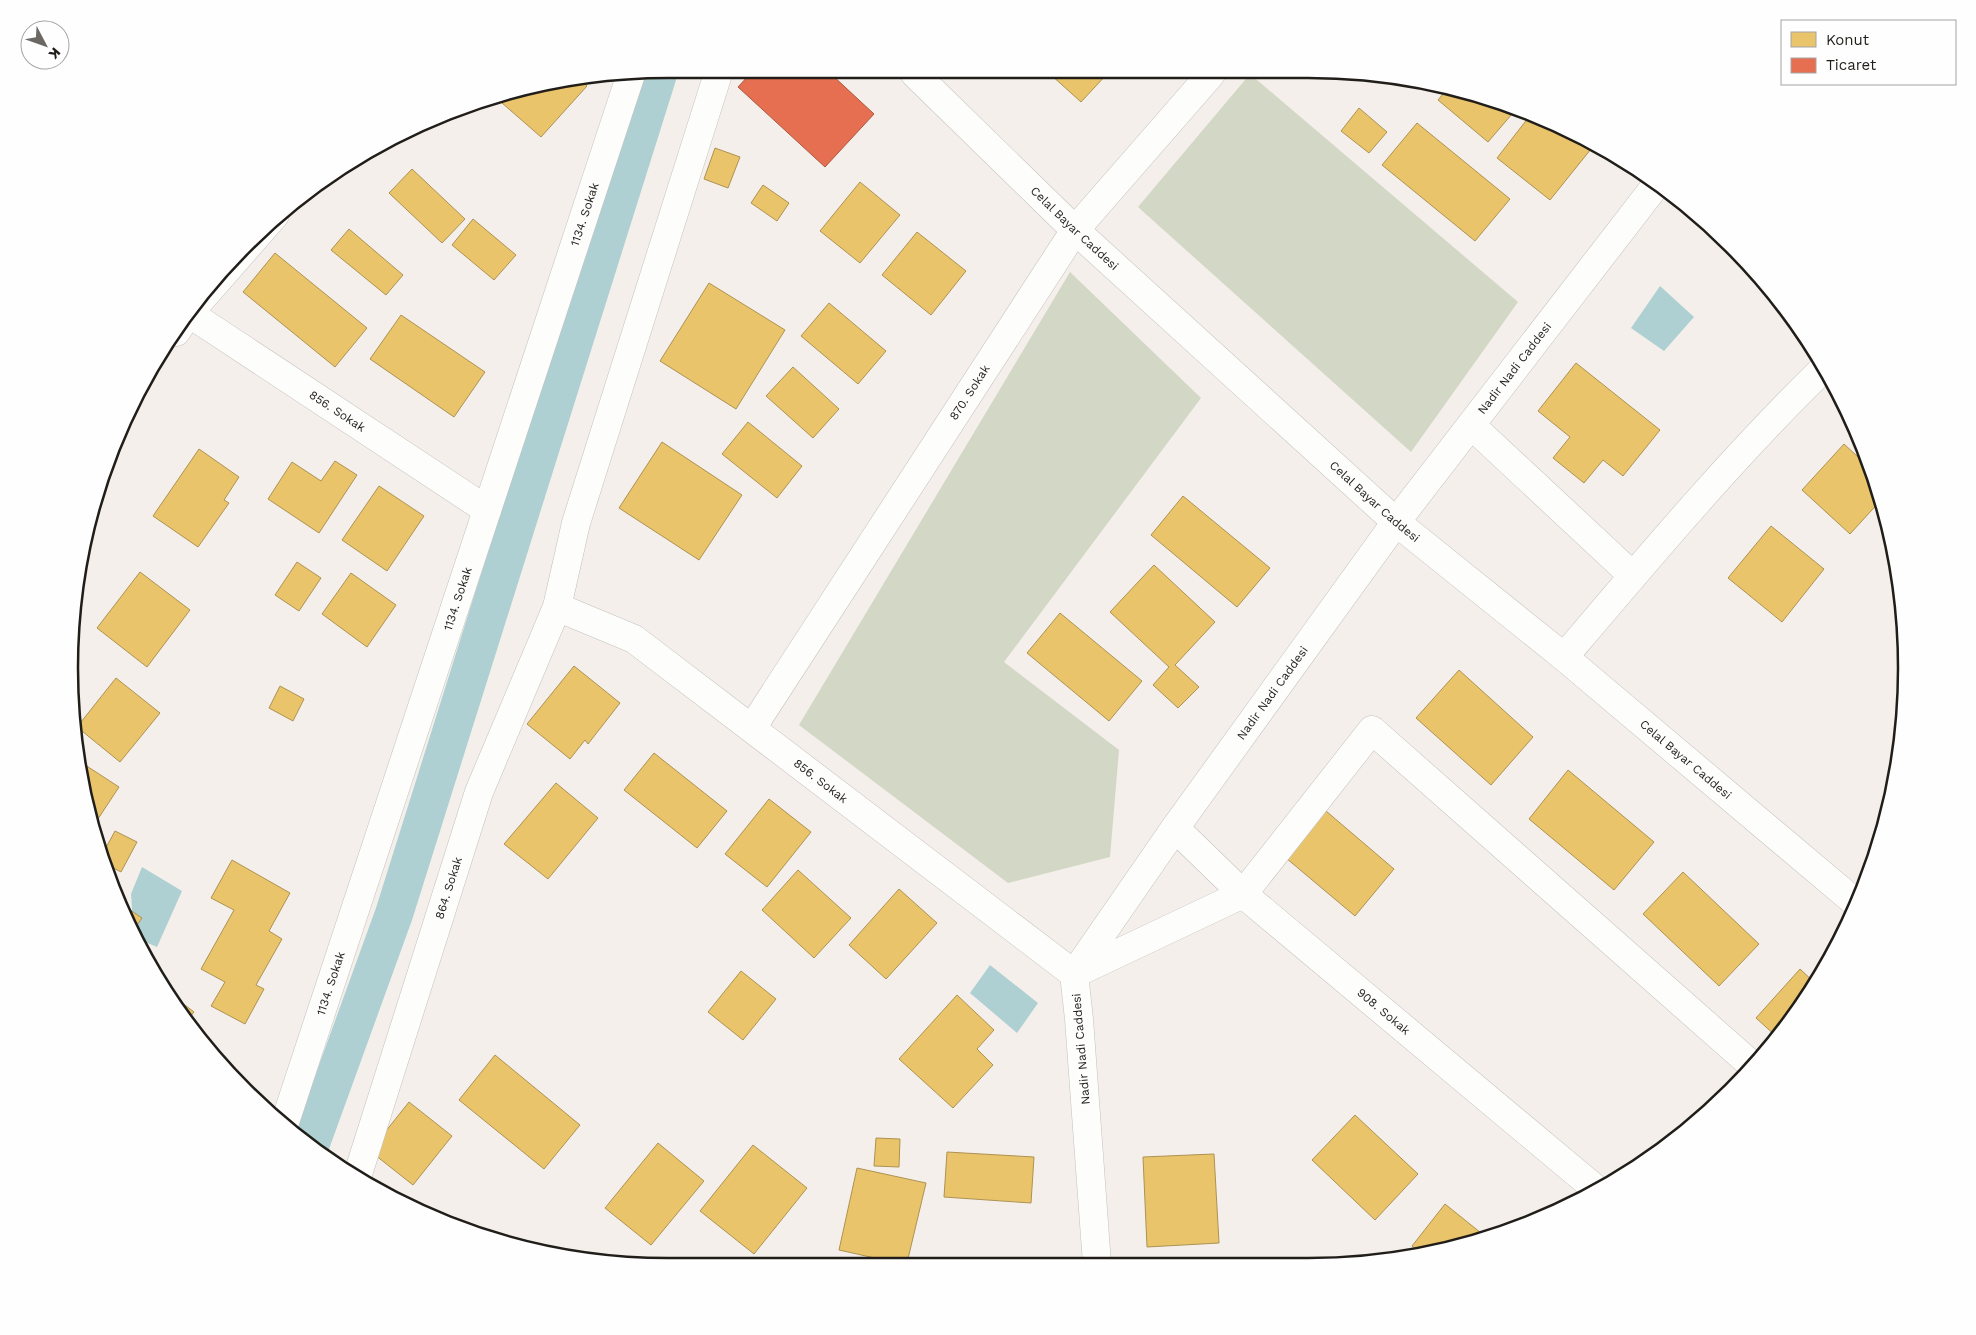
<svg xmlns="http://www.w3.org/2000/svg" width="1976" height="1335" font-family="'Work Sans',sans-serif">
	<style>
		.green { fill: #d3d7c5 }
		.water { fill: #aed0d2 }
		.homes { fill: #e9c46a; stroke: #ad9252 }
		.shops { fill: #e76f51; stroke: #ac5740 }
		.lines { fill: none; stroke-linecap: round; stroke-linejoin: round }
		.canal { stroke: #aed0d2; stroke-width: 38 }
		.minor-casing { stroke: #c5c1bd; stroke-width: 29 }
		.tertiary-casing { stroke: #c5c1bd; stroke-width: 29 }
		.secondary-casing { stroke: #c5c1bd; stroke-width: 29 }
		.minor { stroke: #fdfdfc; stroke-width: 28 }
		.tertiary { stroke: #fdfdfc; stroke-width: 28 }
		.secondary { stroke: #fdfdfc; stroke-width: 28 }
		.labels { text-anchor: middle; stroke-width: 5; stroke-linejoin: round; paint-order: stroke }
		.street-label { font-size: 12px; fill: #211e1a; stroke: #fefefe }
		.rim { fill: none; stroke: #211e1a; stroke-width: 2.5 }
	</style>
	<rect width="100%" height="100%" fill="#f4efea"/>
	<path class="green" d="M1250 74 1518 302 1411 452 1138 207Z
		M1070 272 1201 398 1004 662 1119 750 1110 857 1008 883 799 725Z"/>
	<path class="water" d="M1660 286 1694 317 1664 351 1631 328Z
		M142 867 182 891 157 947 134 937 131 894Z
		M990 965 1038 1003 1017 1033 970 993Z"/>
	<path class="homes" d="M1050 74H1107L1081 102Z
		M577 77 587 86 541 137 494 96Z
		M1448 88 1501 100 1518 107 1488 142 1438 100Z
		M1359 108 1387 132 1369 153 1341 131Z
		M1532 113 1561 126 1591 149 1550 200 1497 158Z
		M1417 123 1510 199 1475 241 1382 165Z
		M715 148 740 157 728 188 704 179Z
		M412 169 465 219 442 243 389 193Z
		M860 182 900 215 860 263 820 231Z
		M763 185 789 203 777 221 751 203Z
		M473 219 516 255 494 280 452 245Z
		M349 229 403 275 386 295 331 250Z
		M917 232 966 271 931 315 882 275Z
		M275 253 367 328 335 367 243 292Z
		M709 283 785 330 736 409 660 361Z
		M829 303 886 351 858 384 801 336Z
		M401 315 485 372 454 417 370 359Z
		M1576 363 1660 430 1623 476 1603 460 1584 483 1553 458 1570 437 1538 411Z
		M793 367 839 409 813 438 766 396Z
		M748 422 802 466 777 498 722 454Z
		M662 442 742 495 699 560 619 508Z
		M1844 444 1870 468 1882 499 1850 534 1802 490Z
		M199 449 239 477 224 500 229 503 198 547 153 516Z
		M335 461 357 475 319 533 268 499 292 462 321 481Z
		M379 486 424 516 387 571 342 540Z
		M1183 496 1270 568 1237 607 1151 535Z
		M1771 526 1824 569 1782 622 1728 578Z
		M297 562 321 578 299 611 275 595Z
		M1154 565 1215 622 1175 665 1199 687 1178 708 1153 685 1169 667 1110 612Z
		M140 572 190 610 147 667 97 628Z
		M351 573 396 605 367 647 322 614Z
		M1060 613 1142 681 1109 721 1027 653Z
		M574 666 620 703 588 744 585 740 570 759 527 724Z
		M1459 670 1533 737 1491 785 1416 718Z
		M116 678 160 713 120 762 77 727Z
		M280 686 304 699 293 721 269 708Z
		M654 753 727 811 697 848 624 790Z
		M79 761 119 787 94 825 80 785Z
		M1568 770 1654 842 1614 890 1529 819Z
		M556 783 598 818 548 879 504 844Z
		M769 799 811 832 767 887 725 854Z
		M1326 811 1394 869 1355 916 1286 858Z
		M115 831 137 842 121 872 104 863 102 855Z
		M232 860 290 893 269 931 282 939 256 985 264 989 245 1024 211 1006 225 982 201 969 234 910 211 898Z
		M798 870 851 918 814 958 762 910Z
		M1683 872 1759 944 1719 986 1643 914Z
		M899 889 937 923 886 979 849 945Z
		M117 901 142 918 132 932Z
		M1800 969 1815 983 1777 1037 1756 1018Z
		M741 971 776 999 743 1040 708 1012Z
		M164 989 194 1012 186 1022Z
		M957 995 994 1030 977 1049 993 1065 953 1108 899 1059Z
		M495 1055 580 1125 544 1169 459 1100Z
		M409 1102 452 1136 413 1185 370 1151Z
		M1355 1115 1418 1174 1375 1220 1312 1160Z
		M876 1138 900 1139 899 1167 874 1166Z
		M658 1143 704 1181 651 1245 605 1208Z
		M753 1145 807 1188 754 1254 700 1211Z
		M947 1152 1034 1157 1031 1203 944 1197Z
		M1214 1154 1219 1243 1147 1247 1143 1157Z
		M857 1168 926 1183 907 1263H897L839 1250Z
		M1445 1204 1486 1237 1463 1246 1421 1253 1412 1246Z"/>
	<path class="shops" d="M750 74H831L874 114 825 167 738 87Z"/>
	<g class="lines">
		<path class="canal" d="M311 1143 394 914 658 74"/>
		<defs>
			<g id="minor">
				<path id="s1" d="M187 312 487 510"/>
				<path d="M1471 425 1633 576"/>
				<path id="s2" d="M557 607 634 639 1074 974 1243 894 1372 730 1754 1067"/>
				<path d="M1564 657C1648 558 1731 459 1824 368"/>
				<path id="s3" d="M752 728 1075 230 1211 74"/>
				<path id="s4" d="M1175 828 1243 894 1597 1190"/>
				<path id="s5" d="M284 1125 631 74"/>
				<path id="s6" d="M358 1174 479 792 557 607 576 523 718 74"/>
				<path id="s7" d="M1097 1264 1079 1019 1074 974 1175 828 1396 522 1656 185"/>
			</g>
			<g id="tertiary">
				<path id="s8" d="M915 74 1075 230 1396 522 1564 657 1856 903"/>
			</g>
			<path id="secondary" d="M176 332 189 313 275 215"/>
		</defs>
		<use href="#minor" class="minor-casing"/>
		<use href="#tertiary" class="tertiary-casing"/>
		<use href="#secondary" class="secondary-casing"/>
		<use href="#minor" class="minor"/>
		<use href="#tertiary" class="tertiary"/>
		<use href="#secondary" class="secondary"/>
	</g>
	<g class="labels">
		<g class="street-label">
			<text dy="4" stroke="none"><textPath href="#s5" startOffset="959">1134. Sokak</textPath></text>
			<text dy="4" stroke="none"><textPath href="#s8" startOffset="222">Celal Bayar Caddesi</textPath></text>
			<text dy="4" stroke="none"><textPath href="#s7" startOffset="1040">Nadir Nadi Caddesi</textPath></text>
			<text dy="4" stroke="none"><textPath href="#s3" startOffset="400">870. Sokak</textPath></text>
			<text dy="4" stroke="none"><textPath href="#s1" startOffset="180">856. Sokak</textPath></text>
			<text dy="4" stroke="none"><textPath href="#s8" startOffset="628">Celal Bayar Caddesi</textPath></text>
			<text dy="4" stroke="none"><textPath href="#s5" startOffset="554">1134. Sokak</textPath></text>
			<text dy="4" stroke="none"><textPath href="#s7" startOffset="635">Nadir Nadi Caddesi</textPath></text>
			<text dy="4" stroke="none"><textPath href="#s8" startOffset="1032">Celal Bayar Caddesi</textPath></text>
			<text dy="4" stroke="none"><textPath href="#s2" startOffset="318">856. Sokak</textPath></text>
			<text dy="4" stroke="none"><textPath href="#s6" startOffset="300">864. Sokak</textPath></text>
			<text dy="4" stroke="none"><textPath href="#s5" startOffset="149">1134. Sokak</textPath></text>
			<text dy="4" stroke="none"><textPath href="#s4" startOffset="278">908. Sokak</textPath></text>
			<text transform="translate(1081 1049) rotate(-95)" y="4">Nadir Nadi Caddesi</text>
		</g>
	</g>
	<path d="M0 0H1976V1335H0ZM668 78H1308A590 590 0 0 1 1898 668V668A590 590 0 0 1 1308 1258H668A590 590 0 0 1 78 668V668A590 590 0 0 1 668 78Z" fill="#fefefe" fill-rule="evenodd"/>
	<path class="rim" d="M668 78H1308A590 590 0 0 1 1898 668V668A590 590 0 0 1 1308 1258H668A590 590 0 0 1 78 668V668A590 590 0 0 1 668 78Z"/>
	<rect x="1781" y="20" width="175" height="65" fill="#fefefe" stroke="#a6a4a3"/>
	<rect x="1791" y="32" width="25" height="15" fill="#e9c46a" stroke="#a6a4a3"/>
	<text x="1826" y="45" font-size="15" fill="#211e1a">Konut</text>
	<rect x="1791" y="58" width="25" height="15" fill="#e76f51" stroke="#a6a4a3"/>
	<text x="1826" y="70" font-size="15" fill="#211e1a">Ticaret</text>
	<g transform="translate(45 45) rotate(131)"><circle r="24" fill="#fefefe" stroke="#a6a4a3"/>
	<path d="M0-4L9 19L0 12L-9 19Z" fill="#6b6763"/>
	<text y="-8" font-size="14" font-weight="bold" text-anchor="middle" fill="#211e1a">K</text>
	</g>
</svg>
